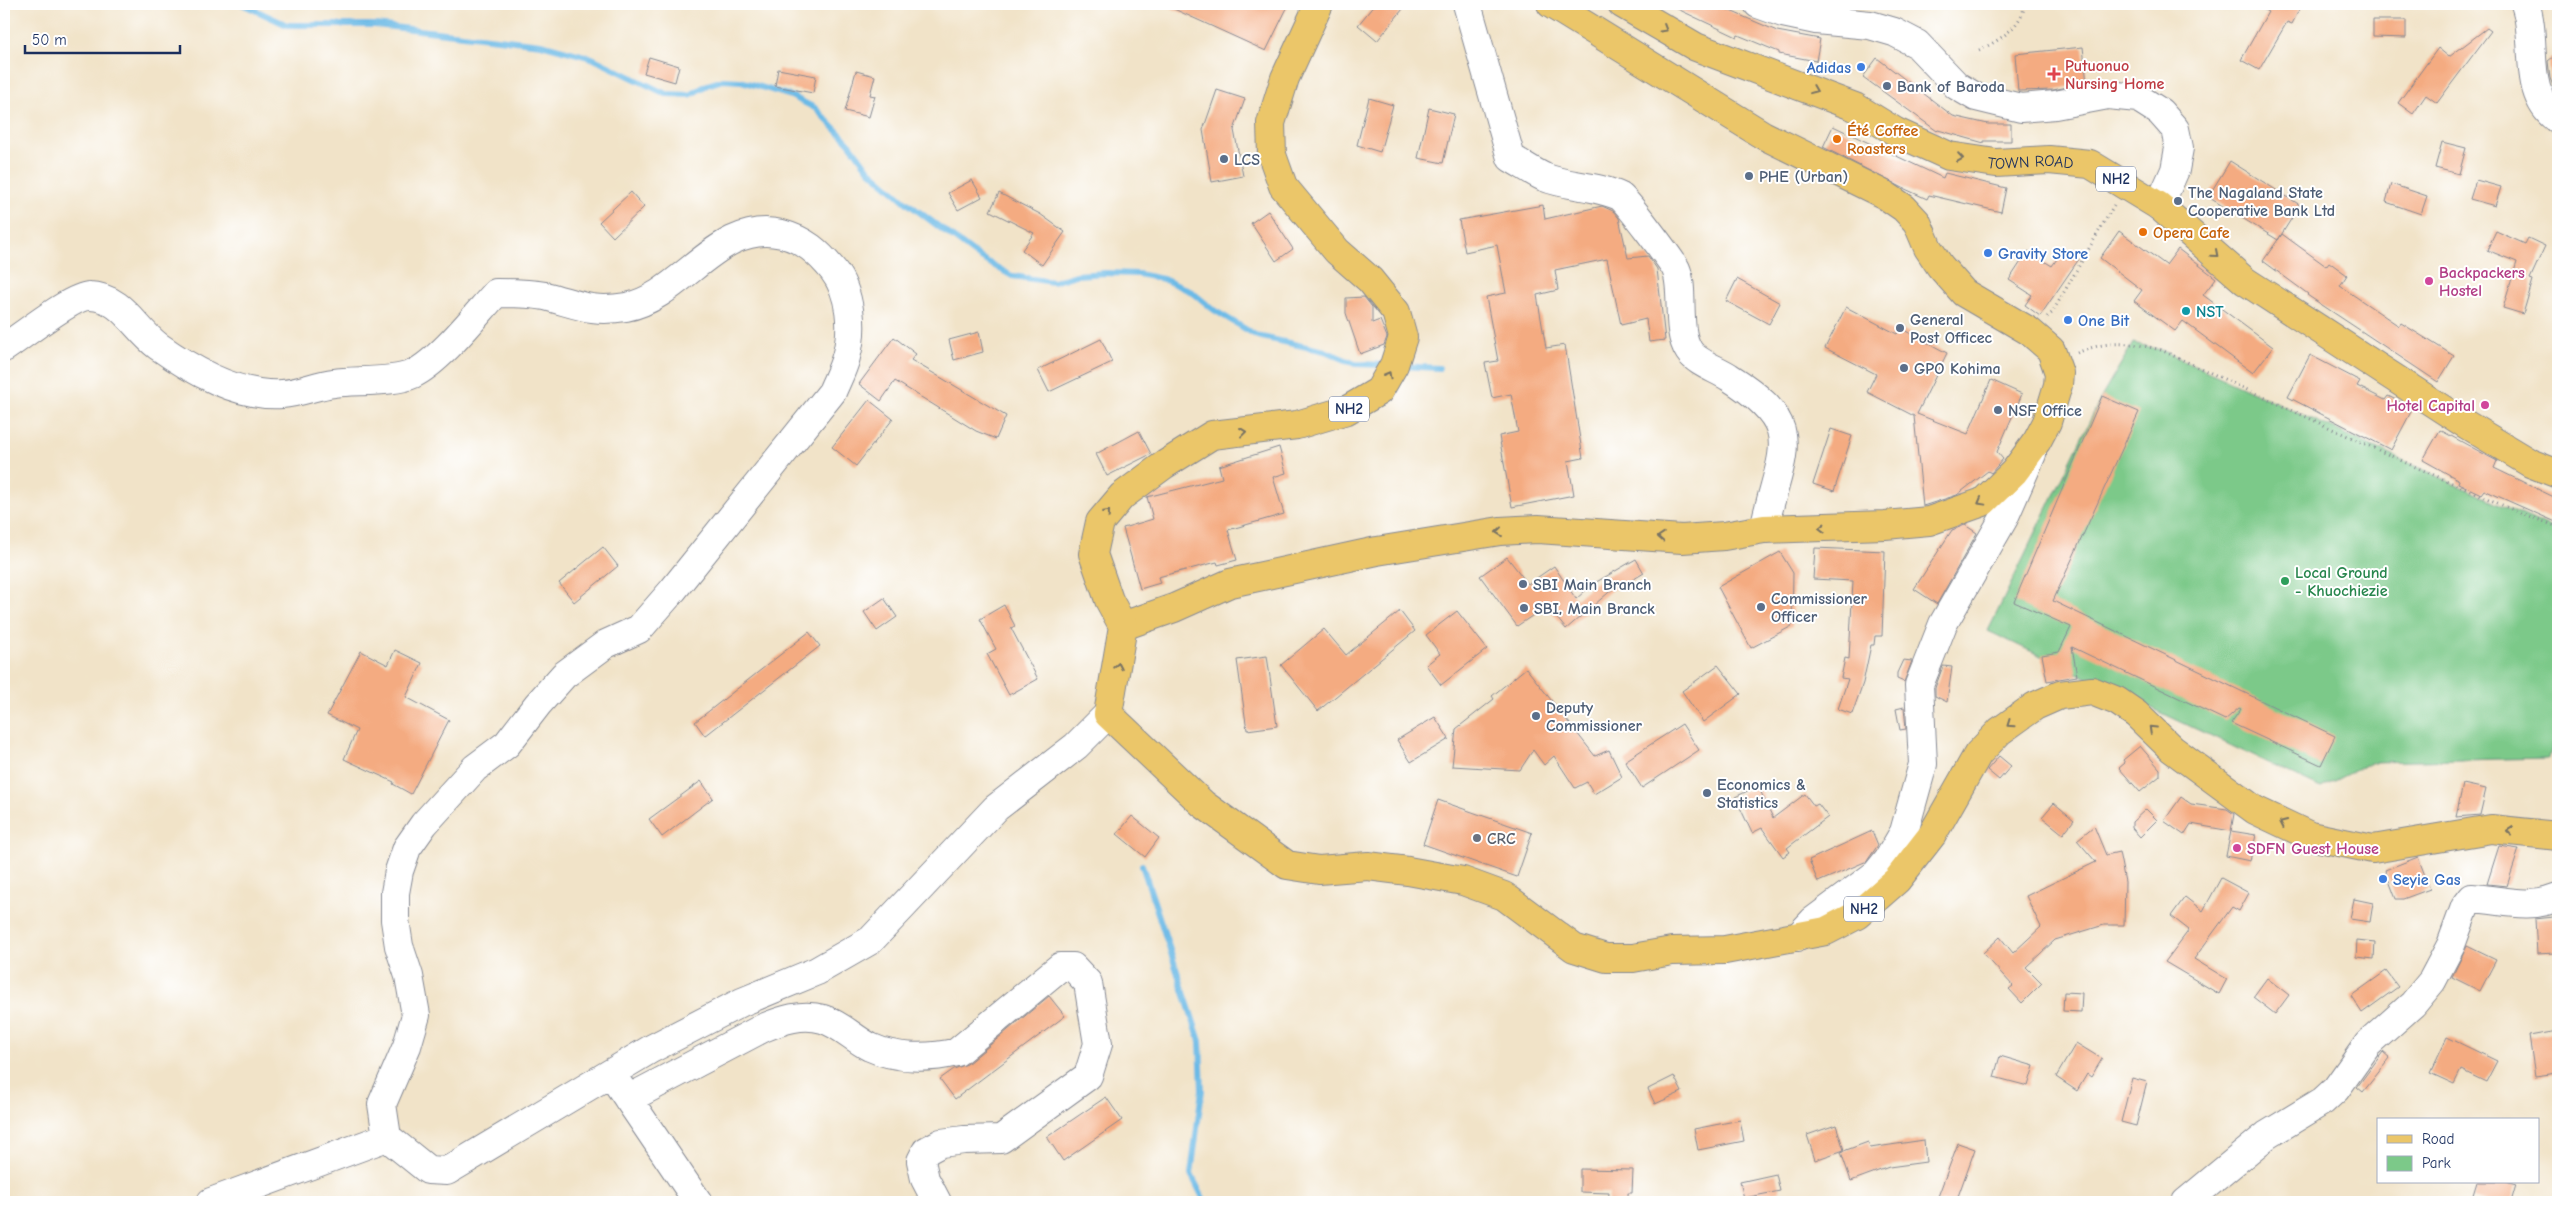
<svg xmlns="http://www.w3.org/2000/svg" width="2562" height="1206" font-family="'Comic Neue',sans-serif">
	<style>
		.green { fill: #7cc989; stroke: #4c7c74 }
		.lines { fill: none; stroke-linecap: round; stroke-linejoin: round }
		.stream { stroke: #6cbae6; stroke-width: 6 }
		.building { fill: #f4ab81 }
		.minor-casing { stroke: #868993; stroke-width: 30 }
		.major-casing { stroke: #868993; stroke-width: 30 }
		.highway-casing { stroke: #868993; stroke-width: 30 }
		.path { stroke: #868993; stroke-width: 3; stroke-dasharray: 1 4; stroke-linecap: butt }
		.minor { stroke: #fff; stroke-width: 28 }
		.major { stroke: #ebc669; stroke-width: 28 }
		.highway { stroke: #ebc669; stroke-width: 28 }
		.oneway { stroke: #797363 }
		.shop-dot { fill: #3f7fe0; stroke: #fff; stroke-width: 2 }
		.health-dot { fill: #e0444e; stroke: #fff; stroke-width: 2 }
		.service-dot { fill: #5c6f8a; stroke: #fff; stroke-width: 2 }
		.food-dot { fill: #e8710a; stroke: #fff; stroke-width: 2 }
		.hotel-dot { fill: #d1479c; stroke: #fff; stroke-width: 2 }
		.culture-dot { fill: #0f9aa8; stroke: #fff; stroke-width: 2 }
		.leisure-dot { fill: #2e9e5b; stroke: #fff; stroke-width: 2 }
		.worship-dot { fill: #6b7280; stroke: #fff; stroke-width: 2 }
		.labels { text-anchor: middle; stroke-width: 4; stroke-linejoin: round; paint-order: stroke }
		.shield { fill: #fff; stroke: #5f6d8e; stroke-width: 1 }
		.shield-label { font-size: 15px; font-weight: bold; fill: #1b2f5e }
		.health-label { font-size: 16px; font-weight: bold; fill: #be3a42; stroke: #fff; text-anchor: start }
		.shop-label { font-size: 16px; font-weight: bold; fill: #366cbe; stroke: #fff; text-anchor: start }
		.service-label { font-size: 16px; font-weight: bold; fill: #4e5e75; stroke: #fff; text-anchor: start }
		.food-label { font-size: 16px; font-weight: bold; fill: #c56008; stroke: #fff; text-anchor: start }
		.street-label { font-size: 16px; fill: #1b2f5e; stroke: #fff }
		.hotel-label { font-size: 16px; font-weight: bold; fill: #b23c85; stroke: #fff; text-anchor: start }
		.culture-label { font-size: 16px; font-weight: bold; fill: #0d838f; stroke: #fff; text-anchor: start }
		.leisure-label { font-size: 16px; font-weight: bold; fill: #27864d; stroke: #fff; text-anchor: start }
		.worship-label { font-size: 16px; font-weight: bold; fill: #5b616d; stroke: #fff; text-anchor: start }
	</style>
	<rect width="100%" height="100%" fill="#fff"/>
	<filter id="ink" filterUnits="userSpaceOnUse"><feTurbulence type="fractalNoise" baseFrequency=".02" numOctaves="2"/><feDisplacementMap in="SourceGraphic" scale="10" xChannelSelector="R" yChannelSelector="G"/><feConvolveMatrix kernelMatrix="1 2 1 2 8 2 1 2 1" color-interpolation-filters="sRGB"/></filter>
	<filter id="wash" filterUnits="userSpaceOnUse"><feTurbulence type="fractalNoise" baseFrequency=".0096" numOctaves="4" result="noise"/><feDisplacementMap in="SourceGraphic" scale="20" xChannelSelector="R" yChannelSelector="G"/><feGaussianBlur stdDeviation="1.12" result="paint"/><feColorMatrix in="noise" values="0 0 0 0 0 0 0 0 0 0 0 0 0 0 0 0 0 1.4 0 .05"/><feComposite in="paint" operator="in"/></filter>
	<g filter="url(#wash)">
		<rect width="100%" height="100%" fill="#f1e3c8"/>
		<path class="green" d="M2133 343 2161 350 2558 531V726L2548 758 2372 762 2321 788 1988 631 2102 396Z"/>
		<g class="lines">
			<path class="stream" d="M242 4 287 25H375L541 44 592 58 666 94 690 95 707 85 723 80 741 81 791 96 815 108 850 144 869 170 906 202 979 257 1012 276 1053 282 1076 275 1106 273 1138 274 1163 279 1192 292 1214 310 1257 336 1325 351 1355 364 1385 365
				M1400 366 1439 368
				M1142 865 1200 1041 1202 1090 1191 1174 1205 1202"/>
		</g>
		<g id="blocks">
			<path class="building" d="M1163 4H1289L1266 51Z
				M1375 4H1407L1377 41 1358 25Z
				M1667 4H1714L1777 31 1820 39 1816 61 1779 54V52L1738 35 1737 37Z
				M2254 4H2302L2292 24 2287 22 2259 70 2241 60 2268 12Z
				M2373 20H2406V38L2373 37Z
				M2487 28 2491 31 2437 103 2426 95 2413 114 2398 103 2438 48 2449 57Z
				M2083 47 2087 83 2053 90 2018 91 2015 54Z
				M2558 53V98L2550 78 2548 61Z
				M649 57 679 66 675 82 644 73Z
				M1877 58 1953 116 1988 124H2011V141H1984V143L1938 130 1937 131 1863 77Z
				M778 69 816 76 813 93 775 86Z
				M856 71 875 76 870 95 875 96 869 117 845 111Z
				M1217 90 1245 99 1234 130 1243 176 1212 182 1203 130Z
				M1369 98 1393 105 1380 152 1357 145Z
				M1429 108 1454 114 1443 163 1418 158Z
				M1833 126 1943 178 1945 173 2006 188 2001 212 1929 195 1927 199 1903 188 1823 147Z
				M2442 142 2466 148 2459 174 2435 168Z
				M2230 161 2300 205 2278 240 2208 197Z
				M972 180 982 197 958 210 948 193Z
				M2476 180 2501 187 2495 206 2470 199Z
				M2391 184 2427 196 2421 214 2386 202Z
				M631 192 644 207 613 237 599 222Z
				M999 193 1040 214 1065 232 1042 265 1022 250 1034 233 990 211Z
				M1543 205 1545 219 1602 206 1613 211 1619 218 1628 258 1648 256 1657 269 1665 340 1649 342 1646 319 1621 325 1607 259 1555 270 1558 290 1537 295 1546 348 1565 345 1583 458 1568 461 1574 495 1512 507 1499 436 1518 432 1511 394 1492 398 1485 363 1498 361 1486 297 1506 293 1497 245 1465 252 1459 220Z
				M1268 211 1293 249 1276 261 1251 223Z
				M2119 231 2166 265 2178 249 2216 278 2203 295 2273 347 2253 373 2183 321 2175 331 2134 301 2142 290 2100 258Z
				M2496 231 2525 244 2528 238 2545 246 2530 279 2533 280 2523 314 2503 308 2517 262 2487 250Z
				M2282 234 2326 266 2329 262 2347 275 2340 286 2399 326 2401 323 2454 356 2438 382 2307 295 2308 294 2263 261Z
				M2064 249 2079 259 2040 316 2025 305 2032 295 2009 280 2028 251 2052 266Z
				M1737 279 1780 303 1769 324 1726 301Z
				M1364 297 1372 307V323L1380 320 1387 337 1384 345 1360 354 1346 313V298Z
				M1846 307 1897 334 1900 328 1947 353 1917 414 1968 434 1991 380 2022 394 1997 452 2003 459 1991 473 1988 471 1957 495 1923 506 1914 416 1867 392 1876 374 1825 348Z
				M979 332 983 352 954 360 949 340Z
				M894 337 916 354 911 360 1006 416 996 439 976 431 895 381 881 401 859 384Z
				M1101 339 1112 362 1049 392 1038 370Z
				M2310 355 2360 381 2357 386 2385 400 2388 396 2413 408 2391 450 2288 397Z
				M2102 396 2139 412 2053 601 2335 736 2321 765 2231 723 2241 709 2239 708 2225 720 2072 647 2077 676 2047 681 2042 655 2059 652 2071 627 2014 602Z
				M869 400 893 419 856 466 832 447Z
				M1831 429 1852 436 1834 491 1813 484Z
				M2440 430 2497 461 2494 468 2558 499V523L2484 490 2481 494 2458 483 2459 480 2423 460Z
				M1139 431 1151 454 1107 476 1096 454Z
				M1279 447 1286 473 1273 477 1284 514 1228 530 1237 560 1218 565 1217 562 1158 577 1160 583 1140 589 1123 528 1153 519 1147 497 1222 478 1219 466Z
				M1965 525 1977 533 1937 604 1914 589 1952 530Z
				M603 547 618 566 574 602 559 583Z
				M1815 548 1885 551 1882 636H1875L1874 645H1871L1863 683 1852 714 1838 709 1848 679 1841 678 1845 658 1849 659 1853 581 1813 579Z
				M1780 552 1793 573 1792 626 1751 648 1718 587Z
				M1507 557 1528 584 1554 566 1576 599 1593 584 1636 559 1644 573 1624 585 1622 581 1566 629 1547 606 1517 626 1480 576Z
				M884 598 897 617 877 631 864 612Z
				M1004 605 1015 626 1011 628 1038 679 1009 695 987 654 996 649 980 619Z
				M1400 611 1415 631 1318 711 1281 665 1324 629 1346 655Z
				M1457 611 1487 649 1441 685 1426 665 1440 654 1426 635Z
				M809 632 820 646 705 736 695 722Z
				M395 650 422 663 406 697 449 720 411 794 393 784 394 782 344 759 357 730 327 715 361 651 388 665Z
				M1267 656 1277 726 1247 730 1237 660Z
				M1903 660 1912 661 1904 682 1897 679V673Z
				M1718 665 1741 694 1703 722 1682 691Z
				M1943 666 1952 667 1947 702 1935 696V688Z
				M1526 668 1595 756 1609 750 1622 777 1594 794 1587 782 1575 788 1554 756 1544 765 1533 750 1520 770 1452 766 1456 729 1494 699 1492 696Z
				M1904 707 1906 729 1900 730 1896 709Z
				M1435 717 1449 739 1411 762 1397 740Z
				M1682 724 1699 750 1642 788 1625 761Z
				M2140 746 2160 769V776L2140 792 2119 768 2125 763 2123 760Z
				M1999 756 2011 766 1999 780 1987 770Z
				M701 781 713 798 662 837 649 819Z
				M2463 784 2486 789 2480 815 2456 817Z
				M1758 786 1773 818 1805 794 1814 806 1818 804 1828 817 1787 848 1790 852 1783 857 1762 828 1752 833 1735 797Z
				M2181 797 2191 804 2227 809 2234 814 2231 831 2191 824 2184 835 2164 821Z
				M1438 800 1532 833 1517 877 1423 844Z
				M2054 803 2074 820 2063 834 2042 817Z
				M2146 809 2157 820 2140 837 2132 828V822Z
				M1132 816 1159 838 1145 857 1117 834Z
				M2094 826 2106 855 2119 852 2125 882 2124 925H2104L2055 940 2026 967 2042 983 2022 1003 2009 989 2013 986 1983 953 2000 937 2013 953 2041 927 2026 896 2096 862 2077 840Z
				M1872 831 1878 845 1867 861 1818 882 1809 860Z
				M2231 831 2256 835 2250 861 2226 856Z
				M2499 846 2519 849 2507 886 2487 884Z
				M2418 857 2430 889 2403 899H2396L2385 870Z
				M2221 878 2249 893 2239 911 2232 907 2194 959 2227 979 2219 994 2165 962 2189 930 2171 916 2185 897 2203 911Z
				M2354 899 2373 903 2370 922 2350 919Z
				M2554 917 2555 953 2537 954 2535 919Z
				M2357 940 2375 942 2374 959 2356 957Z
				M2467 946 2496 960 2480 991 2452 977Z
				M2386 971 2398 987 2362 1013 2351 996Z
				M2267 978 2289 995 2275 1014 2253 997Z
				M2064 992 2082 993 2081 1012 2063 1011Z
				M1049 996 1065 1016 955 1099 940 1079 954 1069 967 1064Z
				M2558 1031V1073L2535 1076 2529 1036Z
				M2447 1037 2497 1061 2486 1082 2461 1070 2454 1084 2430 1073Z
				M2076 1043 2102 1059 2091 1077 2087 1074 2077 1091 2056 1077Z
				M2383 1052 2390 1058 2363 1092 2357 1087Z
				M2000 1056 2034 1066 2028 1086 1994 1077Z
				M1674 1076 1682 1092 1655 1104 1648 1089Z
				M2132 1078 2147 1082 2136 1126 2121 1122Z
				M1106 1097 1122 1120 1063 1161 1047 1137Z
				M1740 1120 1744 1141 1698 1150 1694 1129Z
				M1836 1125 1844 1150 1815 1160 1807 1135Z
				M1924 1140 1926 1162 1889 1167 1851 1181 1841 1152 1868 1142 1870 1148Z
				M1958 1143 1975 1149 1956 1202H1936Z
				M1580 1169 1633 1170 1632 1193H1628V1202H1608L1609 1193 1580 1192Z
				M1776 1174 1780 1191 1744 1198 1740 1182Z
				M2477 1182H2506L2516 1185 2511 1202H2486L2472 1198Z"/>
		</g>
	</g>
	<g filter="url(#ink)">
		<use href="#blocks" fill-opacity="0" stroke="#868993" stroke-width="1"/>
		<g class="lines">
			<defs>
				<path id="minor" d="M1467 4 1511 158C1522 164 1533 172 1544 177 1568 187 1597 185 1621 197 1625 199 1673 262 1676 269 1685 290 1675 330 1689 351 1697 363 1717 369 1729 377 1810 428 1780 451 1764 529
					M1758 4 1783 13 1816 20 1870 25 1894 32 1917 44 1957 86 1976 97 2021 108 2055 105 2108 95 2138 98 2160 112 2175 129 2179 148 2175 170 2159 206
					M2525 4C2539 41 2520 93 2558 120
					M4 348C21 337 73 295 90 296 122 297 135 329 158 346 193 371 238 397 282 394 300 393 316 385 334 383 355 380 394 383 413 374 440 361 475 316 496 293 512 293 529 293 545 296 577 304 591 313 626 307 682 297 719 218 782 234 805 240 818 252 833 270 851 293 854 329 846 357 843 369 837 380 832 392L673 590 639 629 606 644 564 675 538 704 507 744 475 768 424 824 407 848 399 871 395 893V920L399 946 409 976 416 1015 407 1046 382 1104 387 1137
					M1798 937 1813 921 1876 874 1889 858 1904 832 1923 764 1919 685 1943 624 2004 518 2032 454
					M618 1084 698 1202
					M628 1099 763 1028C782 1020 802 1013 823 1019 840 1024 854 1039 870 1047 896 1059 929 1059 957 1052L1060 967H1073L1088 983 1098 1044 1088 1076 1001 1139 964 1140 941 1143 926 1151 921 1161 925 1179 937 1202
					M211 1202 387 1137 428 1170 447 1171 651 1049 742 1002 817 971 871 940 996 808 1076 746 1108 714
					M2186 1202 2267 1135 2323 1101 2336 1089 2368 1044 2413 1004 2432 981 2451 945 2465 907 2472 898C2505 900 2526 910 2558 897"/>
				<path id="major" d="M1123 626 1174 608 1230 583 1377 551 1500 531 1538 529 1682 539 1724 536 1764 529 1885 525 1929 521 1983 502 2014 472 2037 441 2047 422 2058 385 2059 373 2051 350 2029 331 1964 293 1940 266 1928 248 1917 222 1904 208 1885 195 1763 135 1551 4"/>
				<g id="highway">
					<path d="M1319 4 1285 78 1271 123 1272 155 1283 186 1337 251 1370 280 1396 312 1403 337 1394 365 1379 391 1347 410 1297 425 1212 435 1164 465 1122 496 1100 522 1093 554 1109 600 1123 626 1108 714 1203 804 1287 865 1319 870 1368 866 1408 871 1463 881 1504 896 1574 948 1606 958H1633L1672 951 1725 950 1826 931 1857 915 1897 880 1932 835 1978 754 2000 731 2035 706 2060 695 2092 691 2117 701 2136 714 2172 749 2255 810 2310 836 2373 849 2491 829 2558 836"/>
					<path id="s1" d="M1622 4 1696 47 1855 107 1896 132 1949 156 1996 163 2049 160 2090 164 2159 206 2245 281 2467 425 2530 463 2558 474"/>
				</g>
			</defs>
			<use href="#minor" class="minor-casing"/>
			<use href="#major" class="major-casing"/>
			<use href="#highway" class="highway-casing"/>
			<path class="path" d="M1979 50C1999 41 2021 27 2025 4
				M2047 317 2052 313 2114 205
				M2077 353C2106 340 2131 342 2161 350L2402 461 2518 512 2558 527"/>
			<use href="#minor" class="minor"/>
			<use href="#major" class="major"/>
			<use href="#highway" class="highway"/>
		</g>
		<defs><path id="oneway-chevron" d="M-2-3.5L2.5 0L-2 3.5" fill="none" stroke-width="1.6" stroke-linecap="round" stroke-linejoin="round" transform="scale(1.25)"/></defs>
		<g class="oneway">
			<use href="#oneway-chevron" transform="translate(1664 29) rotate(31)"/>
			<use href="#oneway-chevron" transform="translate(1814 90) rotate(22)"/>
			<use href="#oneway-chevron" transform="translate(1960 158) rotate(8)"/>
			<use href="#oneway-chevron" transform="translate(2215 254) rotate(41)"/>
			<use href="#oneway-chevron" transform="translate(1388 375) rotate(-60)"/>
			<use href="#oneway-chevron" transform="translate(1243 432) rotate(-7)"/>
			<use href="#oneway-chevron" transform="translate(1981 502) rotate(151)"/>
			<use href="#oneway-chevron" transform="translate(1107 513) rotate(-49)"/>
			<use href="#oneway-chevron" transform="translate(1822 528) rotate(179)"/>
			<use href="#oneway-chevron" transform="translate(1499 532) rotate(174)"/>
			<use href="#oneway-chevron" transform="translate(1661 537) rotate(-176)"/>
			<use href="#oneway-chevron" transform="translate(1118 666) rotate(-79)"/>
			<use href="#oneway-chevron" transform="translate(2010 724) rotate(145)"/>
			<use href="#oneway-chevron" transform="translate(2152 729) rotate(-136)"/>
			<use href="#oneway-chevron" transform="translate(2283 823) rotate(-155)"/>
			<use href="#oneway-chevron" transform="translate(2510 831) rotate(-174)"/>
		</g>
	</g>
	<g class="shop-dot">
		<circle cx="1861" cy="67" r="5"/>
		<circle cx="1988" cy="253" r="5"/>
		<circle cx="2068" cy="320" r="5"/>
		<circle cx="2383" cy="879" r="5"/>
	</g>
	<path class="health-dot" d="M2051.5 66.5h5v5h5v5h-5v5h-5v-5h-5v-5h5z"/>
	<g class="service-dot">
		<circle cx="1887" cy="86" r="5"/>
		<circle cx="1224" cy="159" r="5"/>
		<circle cx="1749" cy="176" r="5"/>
		<circle cx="2178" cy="201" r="5"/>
		<circle cx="1900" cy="328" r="5"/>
		<circle cx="1904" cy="368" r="5"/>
		<circle cx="1998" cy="410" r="5"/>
		<circle cx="1523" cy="584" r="5"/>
		<circle cx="1761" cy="607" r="5"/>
		<circle cx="1524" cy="608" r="5"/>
		<circle cx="1536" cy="716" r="5"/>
		<circle cx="1707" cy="793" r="5"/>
	</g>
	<g class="food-dot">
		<circle cx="1837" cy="139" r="5"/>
		<circle cx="2143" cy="232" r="5"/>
	</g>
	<g class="hotel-dot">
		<circle cx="2429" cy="281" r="5"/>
		<circle cx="2485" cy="405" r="5"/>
		<circle cx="2237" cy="848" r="5"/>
	</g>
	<circle class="culture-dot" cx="2186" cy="311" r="5"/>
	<circle class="leisure-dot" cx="2285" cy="581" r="5"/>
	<circle class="worship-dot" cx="1477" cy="838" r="5"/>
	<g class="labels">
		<g class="shield">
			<rect x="2096" y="166.5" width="40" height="25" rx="4"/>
			<rect x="1329" y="396.5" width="40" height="25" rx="4"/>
			<rect x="1844" y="896.5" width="40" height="25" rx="4"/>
		</g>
		<g class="shield-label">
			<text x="2116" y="184">NH2</text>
			<text x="1349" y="414">NH2</text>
			<text x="1864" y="914">NH2</text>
		</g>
		<g class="health-label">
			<text x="2065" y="71">Putuonuo<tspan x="2065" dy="18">Nursing Home</tspan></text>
		</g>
		<g class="shop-label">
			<text x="1851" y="73" text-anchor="end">Adidas</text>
			<text x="1998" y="259">Gravity Store</text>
			<text x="2078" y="326">One Bit</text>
			<text x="2393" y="885">Seyie Gas</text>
		</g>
		<g class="service-label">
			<text x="1897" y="92">Bank of Baroda</text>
			<text x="1234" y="165">LCS</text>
			<text x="1759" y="182">PHE (Urban)</text>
			<text x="2188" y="198">The Nagaland State<tspan x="2188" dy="18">Cooperative Bank Ltd</tspan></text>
			<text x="1910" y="325">General<tspan x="1910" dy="18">Post Officec</tspan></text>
			<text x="1914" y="374">GPO Kohima</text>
			<text x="2008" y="416">NSF Office</text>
			<text x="1533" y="590">SBI Main Branch</text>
			<text x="1771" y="604">Commissioner<tspan x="1771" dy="18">Officer</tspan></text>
			<text x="1534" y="614">SBI, Main Branck</text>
			<text x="1546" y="713">Deputy<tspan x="1546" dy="18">Commissioner</tspan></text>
			<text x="1717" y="790">Economics &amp;<tspan x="1717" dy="18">Statistics</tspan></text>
		</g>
		<g class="food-label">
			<text x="1847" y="136">Été Coffee<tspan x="1847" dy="18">Roasters</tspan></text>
			<text x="2153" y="238">Opera Cafe</text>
		</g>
		<g class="street-label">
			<text dy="6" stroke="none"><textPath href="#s1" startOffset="444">TOWN ROAD</textPath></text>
		</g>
		<g class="hotel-label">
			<text x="2439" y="278">Backpackers<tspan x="2439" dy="18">Hostel</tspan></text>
			<text x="2475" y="411" text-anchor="end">Hotel Capital</text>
			<text x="2247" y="854">SDFN Guest House</text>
		</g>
		<g class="culture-label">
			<text x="2196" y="317">NST</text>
		</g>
		<g class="leisure-label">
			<text x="2295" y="578">Local Ground<tspan x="2295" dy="18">- Khuochiezie</tspan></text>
		</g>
		<g class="worship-label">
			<text x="1487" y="844">CRC</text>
		</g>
	</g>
	<rect width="2562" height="1206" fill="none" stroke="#fff" stroke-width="20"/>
	<rect x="2377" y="1118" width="162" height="65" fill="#ffffff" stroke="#a4acbf"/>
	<rect x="2387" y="1135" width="25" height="8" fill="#ebc669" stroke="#a4acbf"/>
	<text x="2422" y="1144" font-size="15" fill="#1b2f5e">Road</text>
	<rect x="2387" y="1156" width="25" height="15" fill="#7cc989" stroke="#a4acbf"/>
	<text x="2422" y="1168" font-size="15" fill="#1b2f5e">Park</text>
	<path d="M25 45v8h155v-8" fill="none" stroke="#1b2f5e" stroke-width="2.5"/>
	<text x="32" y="45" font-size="15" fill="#1b2f5e" stroke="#ffffff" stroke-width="4" paint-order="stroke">50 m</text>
</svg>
